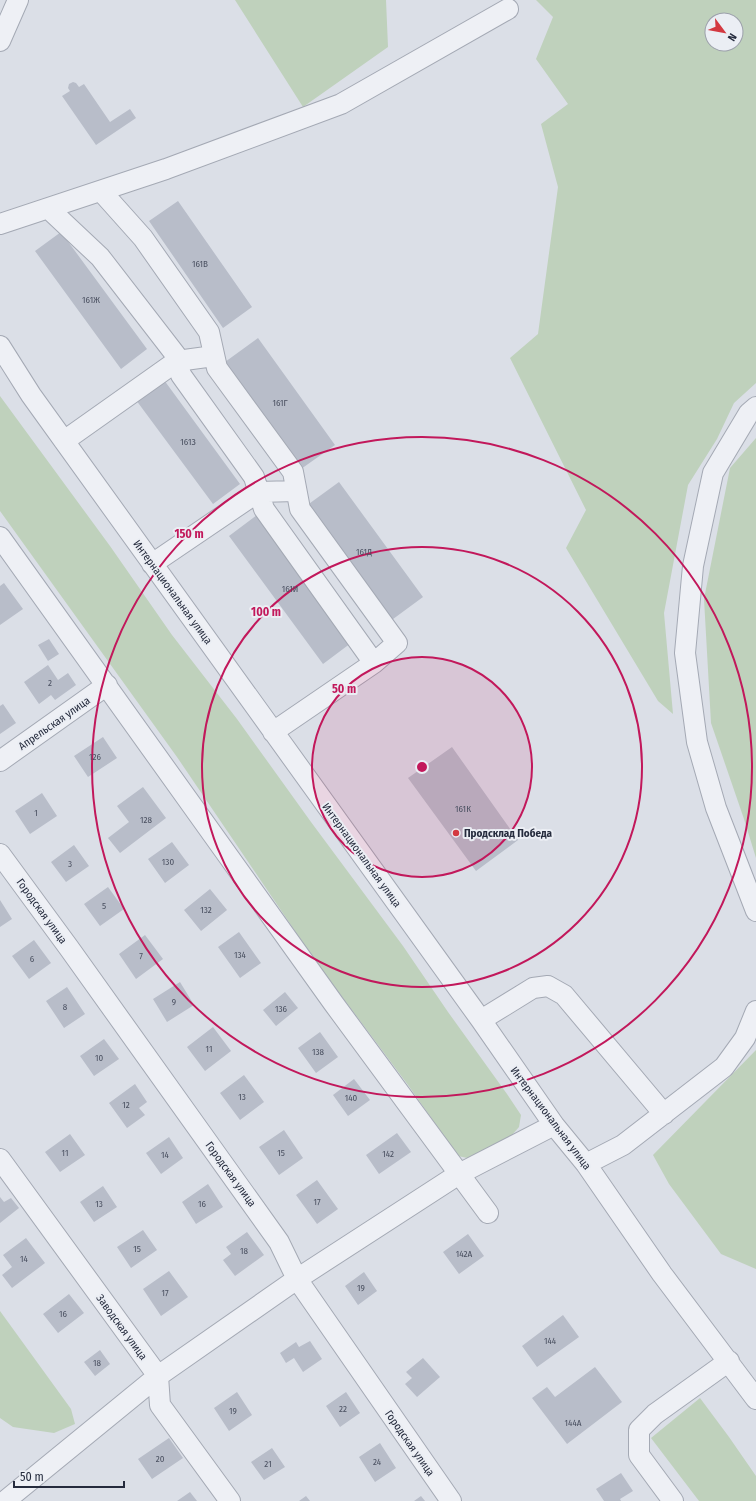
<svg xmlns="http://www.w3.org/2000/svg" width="756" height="1501" font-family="'Fira Sans Condensed',sans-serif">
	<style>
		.green { fill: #bfd1bc; fill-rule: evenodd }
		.building { fill: #b8bdc9 }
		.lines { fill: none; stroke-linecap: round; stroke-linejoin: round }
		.minor-casing { stroke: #a4a9b4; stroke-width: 22 }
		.minor { stroke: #eef0f5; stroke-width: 20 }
		.ring { fill: none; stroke: #c2185b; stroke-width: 2 }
		.poi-dot { fill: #d33941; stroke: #ebeef4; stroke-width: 1.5 }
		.labels { text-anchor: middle; stroke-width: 4; stroke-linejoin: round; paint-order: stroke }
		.number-label { font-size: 9px; fill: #4a5060 }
		.street-label { font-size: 11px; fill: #252b3d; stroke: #ebeef4 }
		.poi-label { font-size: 11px; font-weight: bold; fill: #252b3d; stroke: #ebeef4; text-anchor: start }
		.centre { fill: #c2185b; stroke: #ebeef4; stroke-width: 2 }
		.ring-label { font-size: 12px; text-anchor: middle; font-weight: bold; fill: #c2185b; stroke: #ebeef4; stroke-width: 4; stroke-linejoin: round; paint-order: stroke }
	</style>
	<rect width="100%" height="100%" fill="#dbdfe7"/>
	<path class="green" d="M235 0H386L388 47 303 107Z
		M536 0H756V383L734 403 717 439 688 485 664 613 673 714 658 701 566 548 586 510 510 358 538 334 558 187 541 124 568 104 536 59 553 17ZM712 20H736V44H712Z
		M0 396 110 546 172 635 237 719 311 822 403 946 448 1012 507 1094 521 1115 519 1127 512 1135 472 1159 458 1156 408 1085 316 962 177 757 0 511Z
		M756 438V858L744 819 711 723 704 599 730 468Z
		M756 1050V1269L721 1254 669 1184 653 1155Z
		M0 1311 71 1409 75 1424 54 1433 13 1427 0 1418Z
		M700 1398 729 1437 756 1476V1501H699L651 1438Z"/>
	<path class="building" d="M73 82 76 83 79 87 84 84 110 122 130 109 136 118 96 145 62 96 70 91 68 88 69 84Z
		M178 201 252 307 223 328 149 221Z
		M61 232 147 349 121 369 35 251Z
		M258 338 335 445 301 469 225 362Z
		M164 380 240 484 213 504 136 400Z
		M339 482 423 597 389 622 306 506Z
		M257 515 351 643 323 664 229 536Z
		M4 583 23 609 0 625V586Z
		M49 639 59 654 48 661 38 645Z
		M48 665 58 680 68 673 76 685 55 700 51 695 39 704 24 682Z
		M3 704 16 723 0 734V706Z
		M103 737 117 758 88 777 74 756Z
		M452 747 518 840 476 871 408 778Z
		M143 787 166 818 120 853 108 838 129 822 117 806Z
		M42 793 57 816 30 834 15 811Z
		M172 842 189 865 165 883 148 859Z
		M74 845 89 866 66 882 51 862Z
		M108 887 124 909 100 926 84 904Z
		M210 889 227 910 201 931 184 910Z
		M0 900 12 919 0 927Z
		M239 932 261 963 240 978 218 947Z
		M145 935 163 959 136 979 119 954Z
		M34 940 51 963 29 979 12 956Z
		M180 982 194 1005 167 1022 153 999Z
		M67 987 85 1014 64 1028 46 1001Z
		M285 992 298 1008 276 1026 263 1010Z
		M213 1027 231 1051 205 1071 187 1047Z
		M320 1032 338 1057 316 1073 298 1048Z
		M104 1039 119 1059 94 1076 80 1056Z
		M244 1075 264 1102 240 1120 220 1093Z
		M354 1079 370 1100 348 1116 333 1095Z
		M135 1084 147 1102 139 1108 145 1115 127 1128 109 1103Z
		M284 1130 303 1158 279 1175 259 1147Z
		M397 1133 411 1152 379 1174 366 1155Z
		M70 1134 85 1155 60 1172 45 1152Z
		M169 1137 183 1158 161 1174 146 1153Z
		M317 1180 338 1209 317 1224 296 1195Z
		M208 1184 223 1207 196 1224 182 1202Z
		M103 1186 117 1207 94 1222 80 1202Z
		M0 1197 4 1202 11 1198 19 1208 0 1223Z
		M143 1230 157 1250 131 1268 117 1247Z
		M247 1232 264 1255 235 1276 223 1260 231 1254 226 1247Z
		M468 1234 484 1256 459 1274 443 1252Z
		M26 1238 45 1263 12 1288 2 1275 12 1267 3 1255Z
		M169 1271 188 1297 161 1316 143 1289Z
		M364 1272 377 1291 358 1305 345 1286Z
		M69 1294 84 1313 58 1333 43 1314Z
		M563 1315 579 1337 537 1367 522 1346Z
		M310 1341 322 1359 303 1372 294 1358 286 1363 280 1353 296 1342 299 1347Z
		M100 1350 110 1364 95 1376 84 1362Z
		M423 1358 440 1377 417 1397 405 1384 412 1378 406 1372Z
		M595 1367 622 1402 567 1444 532 1398 547 1387 555 1397Z
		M237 1392 252 1415 229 1431 214 1408Z
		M346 1392 360 1413 340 1427 326 1406Z
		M169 1438 183 1458 152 1479 138 1459Z
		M380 1443 396 1468 375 1482 359 1457Z
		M272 1448 285 1467 264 1480 251 1462Z
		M621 1473 633 1491 620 1499 621 1501H604L596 1489Z
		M190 1492 197 1501H177Z
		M306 1496 310 1501H299Z
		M421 1496 425 1501H414Z"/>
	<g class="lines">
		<defs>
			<path id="minor" d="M0 41 18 0
				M101 191 143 238 209 332 217 368 293 472 300 509 397 643 374 663
				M49 209 100 257 175 354 181 375 254 477 264 509 374 663 273 732
				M0 224 166 169 341 104 508 9
				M0 346 31 395 481 1020 554 1125 586 1164 662 1274 756 1399
				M756 407 749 413 713 473 693 566 685 653 697 742 716 808 756 911
				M64 441 177 361 214 356
				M0 537 334 1004 488 1213
				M152 564 258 492 296 491
				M0 761 107 685
				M0 854 69 948 279 1242 297 1279 451 1501
				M481 1020 533 988 548 986 564 995 664 1114
				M0 1159 158 1376 160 1405 230 1501
				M586 1164 623 1145 724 1067 745 1038 756 1011
				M5 1501 158 1376 297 1279 459 1174 554 1125
				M673 1501 639 1455V1430L655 1414 729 1361"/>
		</defs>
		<use href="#minor" class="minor-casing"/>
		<use href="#minor" class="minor"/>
	</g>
	<circle cx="422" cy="767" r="110" fill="#c2185b" fill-opacity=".12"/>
	<g class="ring">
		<circle cx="422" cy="767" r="110"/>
		<circle cx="422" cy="767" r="220"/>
		<circle cx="422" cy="767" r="330"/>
	</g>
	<circle class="poi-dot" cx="456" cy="833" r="4"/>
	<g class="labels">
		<g class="number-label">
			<text x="200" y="267">161В</text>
			<text x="91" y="303">161Ж</text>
			<text x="280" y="406">161Г</text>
			<text x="188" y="445">161З</text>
			<text x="364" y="555">161Д</text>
			<text x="290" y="592">161И</text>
			<text x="50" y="686">2</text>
			<text x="95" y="760">126</text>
			<text x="463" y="812">161К</text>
			<text x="36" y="816">1</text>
			<text x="146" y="823">128</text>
			<text x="168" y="865">130</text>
			<text x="70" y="867">3</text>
			<text x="104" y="909">5</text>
			<text x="206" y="913">132</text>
			<text x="240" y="958">134</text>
			<text x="141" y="959">7</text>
			<text x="32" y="962">6</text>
			<text x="174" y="1005">9</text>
			<text x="65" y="1010">8</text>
			<text x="281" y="1012">136</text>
			<text x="209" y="1052">11</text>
			<text x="318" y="1055">138</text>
			<text x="99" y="1061">10</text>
			<text x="242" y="1100">13</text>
			<text x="351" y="1101">140</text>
			<text x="126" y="1108">12</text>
			<text x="65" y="1156">11</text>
			<text x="281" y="1156">15</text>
			<text x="388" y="1157">142</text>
			<text x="165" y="1158">14</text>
			<text x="317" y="1205">17</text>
			<text x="99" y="1207">13</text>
			<text x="202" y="1207">16</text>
			<text x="137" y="1252">15</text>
			<text x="244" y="1254">18</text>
			<text x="464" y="1257">142А</text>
			<text x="24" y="1262">14</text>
			<text x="361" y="1291">19</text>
			<text x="165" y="1296">17</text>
			<text x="63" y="1317">16</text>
			<text x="550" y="1344">144</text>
			<text x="97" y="1366">18</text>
			<text x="343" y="1412">22</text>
			<text x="233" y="1414">19</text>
			<text x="573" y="1426">144А</text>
			<text x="160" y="1462">20</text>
			<text x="377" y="1465">24</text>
			<text x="268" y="1467">21</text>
		</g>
		<g class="street-label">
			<text transform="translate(173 592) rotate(54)" y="4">Интернациональная улица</text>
			<text transform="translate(54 723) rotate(-35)" y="4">Апрельская улица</text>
			<text transform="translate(362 855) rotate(54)" y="4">Интернациональная улица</text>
			<text transform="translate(42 911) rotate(54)" y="4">Городская улица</text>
			<text transform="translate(551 1118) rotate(53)" y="4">Интернациональная улица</text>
			<text transform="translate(231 1174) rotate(54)" y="4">Городская улица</text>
			<text transform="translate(122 1327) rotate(54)" y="4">Заводская улица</text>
			<text transform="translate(410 1443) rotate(55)" y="4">Городская улица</text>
		</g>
		<g class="poi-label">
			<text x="464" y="837">Продсклад Победа</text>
		</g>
	</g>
	<circle cx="422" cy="767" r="6" class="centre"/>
	<g class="ring-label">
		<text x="189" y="538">150 m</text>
		<text x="266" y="616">100 m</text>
		<text x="344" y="693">50 m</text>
	</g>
	<g transform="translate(724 32) rotate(122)"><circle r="19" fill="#ebeef4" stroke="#9ca0ab"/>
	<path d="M0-3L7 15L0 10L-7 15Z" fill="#d33941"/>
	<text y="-6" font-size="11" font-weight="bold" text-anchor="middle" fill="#252b3d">N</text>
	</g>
	<path d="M14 1481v6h110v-6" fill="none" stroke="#252b3d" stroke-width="2"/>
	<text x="20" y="1481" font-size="12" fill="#252b3d" stroke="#ebeef4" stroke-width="3" paint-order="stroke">50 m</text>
</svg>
